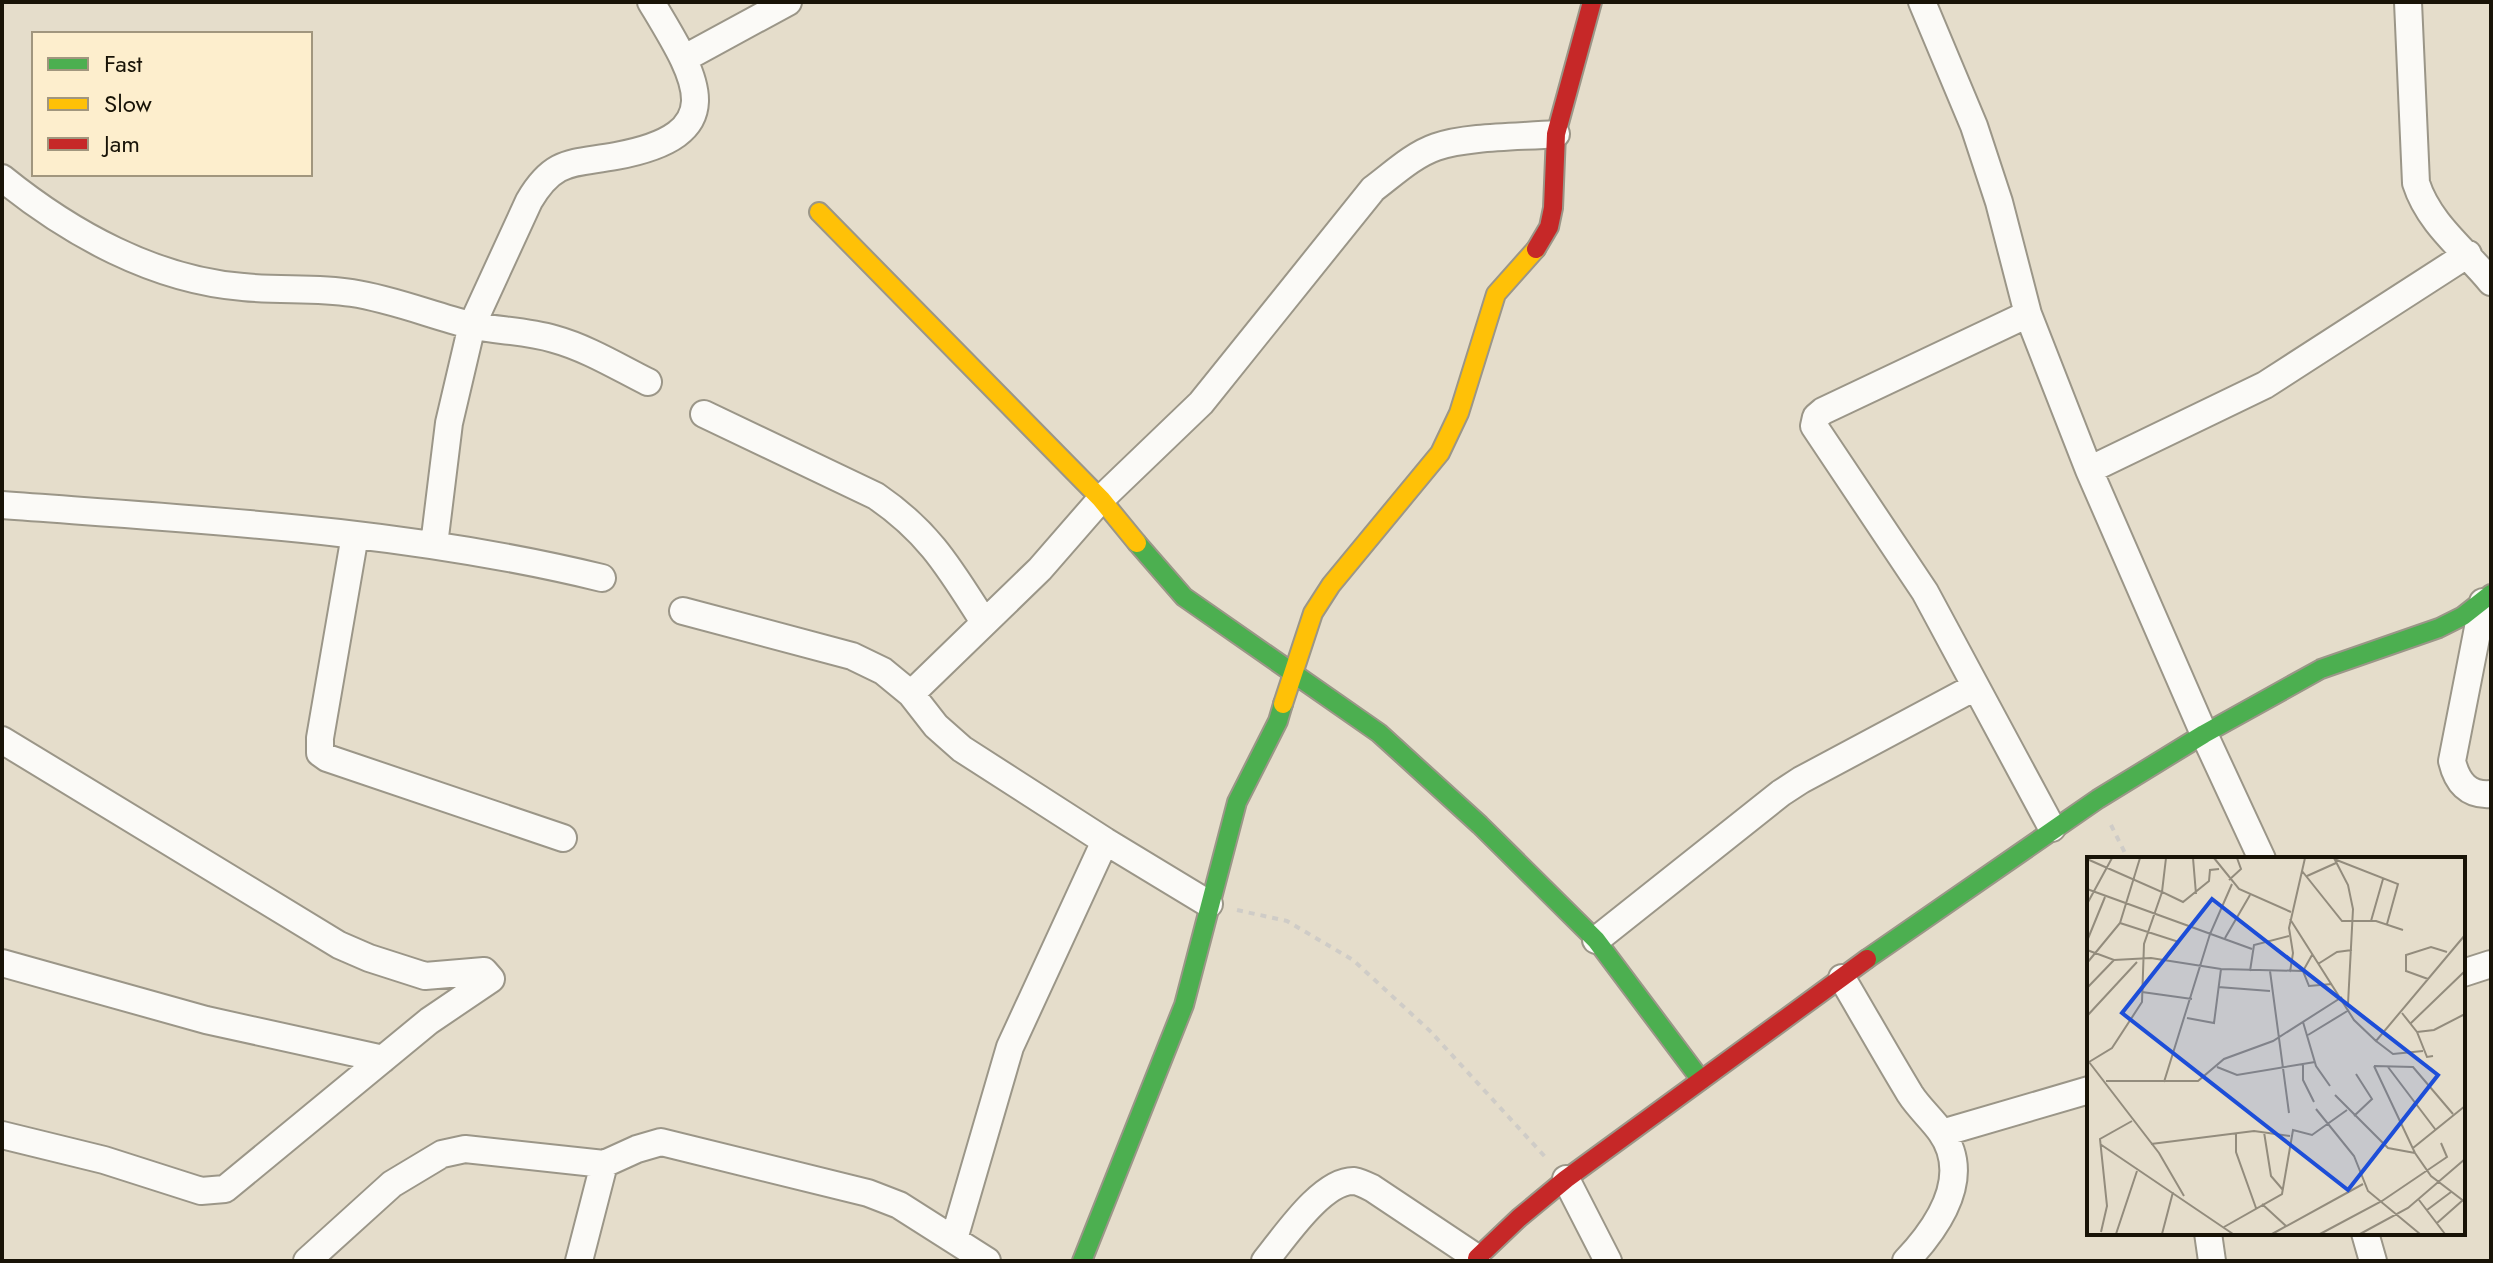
<svg xmlns="http://www.w3.org/2000/svg" width="2493" height="1263" font-family="Jost,sans-serif">
	<style>
		.lines { fill: none; stroke-linecap: round; stroke-linejoin: round }
		.street-casing { stroke: #9b9688; stroke-width: 30 }
		.fast-casing { stroke: #9b9688; stroke-width: 22 }
		.slow-casing { stroke: #9b9688; stroke-width: 22 }
		.jam-casing { stroke: #9b9688; stroke-width: 22 }
		.path { stroke: #cfccc7; stroke-width: 4; stroke-dasharray: 6 6; stroke-linecap: butt }
		.street { stroke: #fbfaf7; stroke-width: 26 }
		.fast { stroke: #4caf50; stroke-width: 18 }
		.slow { stroke: #ffc107; stroke-width: 18 }
		.jam { stroke: #c62828; stroke-width: 18 }
		.inset-road { fill: none; stroke: #938c7d; stroke-width: 2 }
		.view { fill: #1d4ed8; fill-opacity: 0.15; stroke: #1d4ed8; stroke-width: 4 }
		.inset-edge { fill: none; stroke: #181307; stroke-width: 4 }
	</style>
	<rect width="100%" height="100%" fill="#e5ddcb"/>
	<g class="lines">
		<defs>
			<path id="street" d="M1922 2 1974 126 1999 202 2028 314 2089 470 2204 734 2262 859
				M2408 2 2416 183C2429 224 2465 250 2491 282
				M685 58 788 2
				M2 178C70 233 154 280 243 287 280 291 316 287 352 293 392 299 431 315 470 325 498 331 527 331 554 339 587 348 618 367 648 382
				M2028 314 1823 411 1816 417 1814 426 1925 592 2052 828
				M704 414 876 496C930 533 950 569 984 622
				M2089 470 2265 385 2468 254
				M2 505C203 520 406 530 602 578
				M355 535 320 738V753L327 758 563 838
				M434 545 449 423 472 325 529 201C554 158 573 164 616 156 735 134 696 77 651 2
				M2483 602 2452 761C2457 782 2468 796 2491 794
				M683 611 852 656 883 671 911 694 936 726 962 749 1105 841 1209 904
				M911 694 1040 569 1101 499 1201 403 1373 189C1393 174 1413 155 1436 147 1468 136 1521 137 1556 134
				M2 740 339 945 369 958 425 976 484 971 491 979 429 1021 225 1189 201 1191 104 1160 2 1135
				M1596 940 1781 793 1801 780 1975 687
				M2 963 206 1020 383 1059
				M2463 973 2491 964
				M1842 978C1865 1017 1887 1056 1910 1094 1919 1108 1932 1119 1941 1132 1973 1177 1938 1227 1906 1261
				M1942 1133 2089 1090
				M1566 1179 1608 1261
				M2208 1233 2212 1261
				M2365 1233 2373 1261
				M954 1239 1010 1047 1105 841
				M307 1261 392 1184 442 1154 465 1149 604 1164
				M579 1261 604 1164 637 1149 661 1142 868 1193 899 1205 987 1261
				M1265 1261C1284 1238 1322 1180 1354 1181 1360 1182 1366 1185 1372 1188L1477 1258V1261"/>
			<path id="fast" d="M1137 543 1184 597 1379 733 1480 825 1596 940 1701 1080
				M1867 959 2098 799 2204 734 2321 669 2439 628 2463 616 2491 594
				M1082 1261 1184 1005 1237 802 1278 721 1283 704"/>
			<path id="slow" d="M819 212 1101 499 1137 543
				M1283 704 1313 613 1331 585 1440 453 1459 413 1496 294 1536 249"/>
			<path id="jam" d="M1536 249 1549 227 1553 208 1556 134 1592 2
				M1477 1258 1519 1218 1566 1179 1867 959"/>
		</defs>
		<use href="#street" class="street-casing"/>
		<use href="#fast" class="fast-casing"/>
		<use href="#slow" class="slow-casing"/>
		<use href="#jam" class="jam-casing"/>
		<path class="path" d="M2111 825 2128 859
			M1237 910 1287 921 1353 960 1430 1031 1548 1160"/>
		<use href="#street" class="street"/>
		<use href="#fast" class="fast"/>
		<use href="#slow" class="slow"/>
		<use href="#jam" class="jam"/>
	</g>
	<g transform="translate(2087 857)">
		<rect width="378" height="378" fill="#e5ddcb"/>
		<path class="inset-road" d="M79 1 75 35 96 45 122 24 123 13 132 12M106 1 109 37M127 1 152 32 204 55M247 1 261 28 266 52 261 147M0 2 75 35 57 87 55 145 25 191 2 205M247 2 311 27 300 67M215 14 255 64H289L316 73M220 19 249 6M142 23 154 12 150 1M0 32 165 92M0 47 25 1M203 62 267 163 289 184 378 78M284 64 296 22M33 66 92 85 79 102M138 81 163 38M0 84 18 40M0 93 27 103 64 101 134 112 216 114M225 98 216 114 222 129 245 127M0 106 33 66 53 1M231 107 250 95 265 93M163 114 167 88 202 79M183 114 202 256M203 115 206 96 202 71 218 1M341 122 319 114V98L344 90 360 95M131 130 183 134M0 131 27 103M55 135 105 142M315 156 330 175 340 200 346 199M0 159 50 105M100 161 127 166 134 112M216 165 229 209 243 229M324 166 378 114M330 175 347 173 378 157M221 178 262 153M289 184 306 197 336 194M2 205 72 296 97 339M216 207V223L227 245M287 209 328 296 344 319 378 345M287 209 326 210 366 257M130 210 150 218 228 205M301 210 348 272M19 224H111L137 202 186 184 255 140M77 225 123 77 145 27M248 238 301 291 328 296M229 252 267 299 281 334 333 377M267 259 285 242 269 217M177 275 184 319 196 333M149 276V295L169 351M13 287 146 377M64 287 167 274 203 279M326 291 378 249M332 343 358 377M175 347 199 369M340 353 364 335M350 366 376 343M137 370 195 337 206 273 225 278 260 253M14 375 20 349 13 282 45 264M29 377 50 314M75 377 86 335M185 377 276 327M233 377 295 344 360 300 354 286M273 377 321 351 378 302"/>
		<path class="view" d="M125 42 351 218 261 333 35 156Z"/>
		<rect width="378" height="378" class="inset-edge"/>
	</g>
	<rect width="2493" height="1263" fill="none" stroke="#181307" stroke-width="8"/>
	<rect x="32" y="32" width="280" height="144" fill="#fdeecd" stroke="#a1967e" stroke-width="2"/>
	<rect x="48" y="58" width="40" height="12" fill="#4caf50" stroke="#a1967e" stroke-width="2"/>
	<text x="104" y="72" font-size="24" fill="#181307">Fast</text>
	<rect x="48" y="98" width="40" height="12" fill="#ffc107" stroke="#a1967e" stroke-width="2"/>
	<text x="104" y="112" font-size="24" fill="#181307">Slow</text>
	<rect x="48" y="138" width="40" height="12" fill="#c62828" stroke="#a1967e" stroke-width="2"/>
	<text x="104" y="152" font-size="24" fill="#181307">Jam</text>
</svg>
